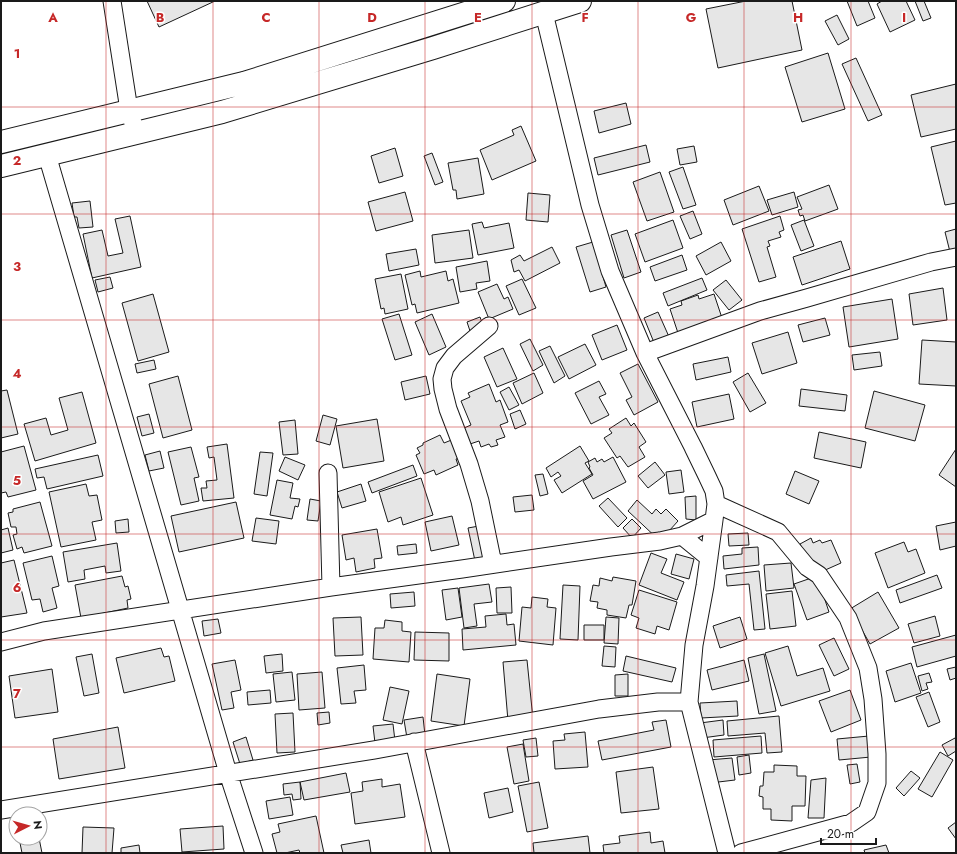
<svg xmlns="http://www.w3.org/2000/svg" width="957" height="854" font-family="Jost,sans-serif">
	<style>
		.building { fill: #e6e6e6; stroke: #1a1a1a }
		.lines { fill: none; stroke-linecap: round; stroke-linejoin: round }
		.street-casing { stroke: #1a1a1a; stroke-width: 19 }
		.secondary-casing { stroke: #1a1a1a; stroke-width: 24 }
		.street { stroke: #fff; stroke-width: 17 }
		.secondary { stroke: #fff; stroke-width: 22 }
		.grid { fill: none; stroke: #c62828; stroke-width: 1; stroke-opacity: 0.55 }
		.grid-label { font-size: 13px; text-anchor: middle; font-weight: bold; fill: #c62828; stroke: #fff; stroke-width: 3; stroke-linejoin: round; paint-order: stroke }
	</style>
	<rect width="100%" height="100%" fill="#fff"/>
	<path class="building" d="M147 1H215L159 27Z
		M746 1H792L802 50 718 68 706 9Z
		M847 1H868L875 18 857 26Z
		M882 1H906L915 20 890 32 877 4Z
		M915 1H924L931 18 923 21Z
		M837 15 849 39 838 45 825 21Z
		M828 53 845 109 802 122 785 67Z
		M856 58 882 115 868 121 842 64Z
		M956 84V129L921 137 911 95Z
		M626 103 631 124 599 133 594 111Z
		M521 126 536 161 492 180 480 150 514 135 512 130Z
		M956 141V203L945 205 931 147Z
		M646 145 650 162 598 175 594 158Z
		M694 146 697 162 680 165 677 149Z
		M395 148 403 176 379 183 371 156Z
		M432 153 443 182 435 185 424 156Z
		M478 158 484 194 457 199 456 190H453L448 163Z
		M683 167 696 205 683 209 669 172Z
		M660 172 674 212 647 221 633 182Z
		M829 185 838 209 805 221 803 215 800 216 798 210 802 209 797 197Z
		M759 186 769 211 733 225 724 200Z
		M405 192 413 221 376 231 368 202Z
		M794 192 798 207 772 215 767 200Z
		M528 193 550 195 548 222 526 220Z
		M90 201 93 227 79 228 77 217H74L72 203Z
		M693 211 702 234 690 239 680 216Z
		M130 216 141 267 92 278 83 234 102 230 108 256 123 253 115 219Z
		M780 216 784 230 779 232 781 237 768 241 770 246 767 247 776 277 759 282 742 229Z
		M673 220 683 248 645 262 635 234Z
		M804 220 814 246 801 251 791 225Z
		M482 222 484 228 509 223 514 248 478 255 472 224Z
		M956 229V250L950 252 945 232Z
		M469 230 473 258 435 263 432 235Z
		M627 230 641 272 624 278 611 235Z
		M841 241 850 269 802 285 793 257Z
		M593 242 606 287 590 292 576 247Z
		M721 242 731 261 706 275 696 256Z
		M552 247 560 263 525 281 519 270 514 272 511 260 520 255 524 261Z
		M416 249 419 265 389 271 386 254Z
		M682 255 687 270 655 281 650 267Z
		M487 261 490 281 476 283 477 289 460 292 456 267Z
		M420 271 421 277 446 271 448 281 453 279 459 303 417 313 415 304 412 305 405 275Z
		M401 274 408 309 385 314 384 308 381 309 375 279Z
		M110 277 113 288 98 292 95 280Z
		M702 278 707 290 668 306 663 293Z
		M522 279 536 308 519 315 506 286Z
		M726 280 742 300 729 310 713 290Z
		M497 284 504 299 508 297 513 309 489 319 478 292Z
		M943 288 947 320 913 325 909 294Z
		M153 294 169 352 138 361 122 303Z
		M714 294 723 321 679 336 670 309 682 305 681 301 698 295 699 299Z
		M892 299 898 339 849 347 843 307Z
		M658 312 670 339 655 345 644 318Z
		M399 314 412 355 395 360 382 319Z
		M432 314 446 347 429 355 415 322Z
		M480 317 484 328 471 334 467 322Z
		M825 318 830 335 803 342 798 325Z
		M617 325 627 350 602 360 592 335Z
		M788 332 797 363 762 374 752 343Z
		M530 339 543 365 533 371 520 344Z
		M922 340 956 342V386L919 384Z
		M585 344 596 365 569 379 558 357Z
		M550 346 565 376 554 383 539 351Z
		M503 348 517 379 497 387 484 357Z
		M880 352 882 366 854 370 852 355Z
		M728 357 731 372 696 380 693 364Z
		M154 360 156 369 137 373 135 364Z
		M638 364 658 402 634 415 626 400 632 397 620 373Z
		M534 373 543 393 522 404 513 383Z
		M748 373 766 403 750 412 733 382Z
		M178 376 192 430 163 438 149 384Z
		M426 376 430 394 405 400 401 382Z
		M599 381 606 394 599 397 609 415 591 424 575 393Z
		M489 384 496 402 500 400 508 422 500 425 505 437 496 440 498 445 491 447 489 444 481 447 479 441 470 444 464 428 471 425 461 401 470 397 468 393Z
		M509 387 519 405 509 410 500 392Z
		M801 389 847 395 845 411 799 406Z
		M7 390 18 434 1 438V391Z
		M874 391 925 405 915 441 865 428Z
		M82 392 96 443 35 461 24 424 46 418 51 435 68 430 59 398Z
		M729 394 734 419 697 427 692 402Z
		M520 410 526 424 515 429 510 414Z
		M149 414 154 433 142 436 137 417Z
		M323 415 337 419 330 445 316 441Z
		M626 418 631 426 634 423 646 442 639 447 645 457 628 467 620 456 617 458 604 438 612 433 609 429Z
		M377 419 384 461 343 468 336 426Z
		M295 420 298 454 283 455 279 422Z
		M819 432 866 442 861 468 814 458Z
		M440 435 444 443 454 439 462 457 456 459 458 465 436 475 434 470 424 474 416 455 420 453 417 448 423 445V443Z
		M227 444 234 498 203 501 201 488H207L206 481 217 480 214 457 209 458 207 447Z
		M24 446 36 490 8 497 6 492 1 493V452Z
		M580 446 589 461 585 463 592 474 562 493 554 480 561 476 558 472 551 477 546 468Z
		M191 447 199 477 194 478 199 501 181 505 168 452Z
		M956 449V487L939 475Z
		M160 451 164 468 149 471 145 455Z
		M260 452 273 453 267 496 254 494Z
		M98 455 103 476 47 489 44 477 37 478 35 469Z
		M285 457 305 465 298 480 279 471Z
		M613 457 626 482 593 499 583 481 593 475 589 468 590 467 588 462 595 458 597 462 602 459 604 462Z
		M655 462 665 475 648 488 638 476Z
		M413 465 417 476 372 493 368 482Z
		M681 470 684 492 669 494 666 472Z
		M795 471 819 481 809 504 786 494Z
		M543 474 548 494 540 496 535 475Z
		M421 478 433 515 403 525 401 517 388 522 379 492Z
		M277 480 293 483 290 498 300 499 298 507 295 506 292 519 270 515Z
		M86 484 89 496 97 495 102 520 92 522 96 540 61 547 49 492Z
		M361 484 366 501 342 508 337 492Z
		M532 495 534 510 515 512 513 497Z
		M696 496V520L686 519 685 497Z
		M608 498 627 518 618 527 599 506Z
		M310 499 321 501 318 521 307 520Z
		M637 500 652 514 656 509 661 514 666 509 678 521 660 541 628 511Z
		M40 502 52 546 24 553 22 547 17 549 13 535 17 534 16 527H11L8 513 13 512V509Z
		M236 502 244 538 179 552 171 516Z
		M452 516 459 545 431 551 425 522Z
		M256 518 279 521 276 544 252 541Z
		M128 519 129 532 116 533 115 521Z
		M632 519 641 528 632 538 623 528Z
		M956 522V546L940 550 936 526Z
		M479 526 486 558 475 561 468 528Z
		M8 528 13 550 1 553V530Z
		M377 529 382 558 374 559 375 568 356 572 354 558 346 560 342 535Z
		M748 533 749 545 729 546 728 534Z
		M811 538 813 543 820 540 822 543 831 540 841 563 814 575 800 544Z
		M904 542 908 552 916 549 925 573 888 588 875 553Z
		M117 543 121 571 106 573 105 566 84 570 85 579 68 582 63 552Z
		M416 544 417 553 398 555 397 546Z
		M758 547 759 565 724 569 723 556 742 554V548Z
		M651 553 667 559 661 573 684 582 677 600 639 585Z
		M676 554 694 559 689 579 671 574Z
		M52 556 59 586 52 588 57 608 43 612 40 599 32 600 23 563Z
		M14 560 27 613 1 617V563Z
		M791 563 794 588 766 591 764 565Z
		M759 571 765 629 754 630 749 584 727 586 726 575Z
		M937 575 942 588 900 603 896 590Z
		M122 576 125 587 128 586 131 599 127 600 128 608 81 618 75 585Z
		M817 576 829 612 807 620 794 584Z
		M613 577 636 581 632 605H629L626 618 607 615V610L597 608 598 602 590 601 593 585 599 586 600 578 612 581Z
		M489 584 492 602 474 604 477 626 464 628 459 588Z
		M563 585 580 586 578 640 560 639Z
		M511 587 512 613H497L496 588Z
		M458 588 462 617 446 620 442 590Z
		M639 590 677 602 669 630 657 626 655 634 636 628 639 618 631 615Z
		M792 591 796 626 770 629 766 594Z
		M414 592 415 606 391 608 390 594Z
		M878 592 899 628 870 644 850 609Z
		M532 597 548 599 547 607 556 608 553 645 519 641 522 607 531 608Z
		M506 614 507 625 514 624 516 645 463 650 462 629 486 627 485 616Z
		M935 616 940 636 914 643 908 624Z
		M361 617 363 655 335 656 333 618Z
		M606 617 619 618 618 644 604 643Z
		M740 617 747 639 720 648 713 626Z
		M218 619 221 633 204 636 202 621Z
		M385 620 402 622V631L411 632 409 662 373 659 375 628H384Z
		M584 625H604V640H584Z
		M415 632 449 633V661L414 660Z
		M956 635V656L917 667 912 647Z
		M834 638 849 669 834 676 819 645Z
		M604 646 616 647 615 667 602 666Z
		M788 646 797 676 823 668 830 691 781 706 765 653Z
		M161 648 164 657 169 656 175 681 124 693 116 658Z
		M92 654 99 693 84 696 76 657Z
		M282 654 283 671 266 673 264 656Z
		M764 654 776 711 759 714 748 658Z
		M626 656 676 668 672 682 623 671Z
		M235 660 241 690 231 692 234 708 222 710 212 664Z
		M527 660 533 719 508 721 503 662Z
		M744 660 749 681 712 690 707 670Z
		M911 663 921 693 895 702 886 671Z
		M364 665 366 690 354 691 356 703 341 704 337 668Z
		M956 667V678L950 680 947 669Z
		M52 669 58 712 15 718 9 676Z
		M292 672 295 700 276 702 273 674Z
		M322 672 325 708 299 710 297 674Z
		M929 673 932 682 926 683 928 689 922 691 918 676Z
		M437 674 470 679 464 726 431 721Z
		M628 674V696H615V675Z
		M390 687 409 691 402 724 383 720Z
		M270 690 271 703 248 705 247 692Z
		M850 690 861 720 831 732 819 701Z
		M929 692 940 722 928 727 916 697Z
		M737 701 738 716 701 718 700 703Z
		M329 712 330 723 318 725 317 713Z
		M293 713 295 752 277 753 275 714Z
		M779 716 782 752 767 753 765 733 728 736 727 721Z
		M423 717 425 735 407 738 404 720Z
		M666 720 671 747 602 760 598 741 654 730 652 722Z
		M723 720 724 735 702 738 700 723Z
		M393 724 395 741 375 743 373 726Z
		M118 727 125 768 59 779 53 739Z
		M585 732 588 767 555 769 553 741 565 740 564 734Z
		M761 736 762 753 714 757 713 740Z
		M869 736 871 757 839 760 837 739Z
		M246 737 253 760 240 764 233 742Z
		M536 738 538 756 526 757 523 740Z
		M955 738 956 741V751L948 756 942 745Z
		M523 744 529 781 514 784 507 747Z
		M940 752 953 760 932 797 918 789Z
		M749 755 751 773 739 775 737 757Z
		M732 758 735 780 710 783 708 760Z
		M857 764 860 782 850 784 847 765Z
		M774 765 797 766V776H806L805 806H792V821L771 820V809H763V797L759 796 760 786H763L764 772H774Z
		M653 767 659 809 621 813 616 772Z
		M911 771 920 778 904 796 896 788Z
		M346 773 350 792 304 800 300 782Z
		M826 778 824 818H808L811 780Z
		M382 779V787L400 784 405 817 355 824 351 793 363 791 362 782Z
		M300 782 301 799 293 800 292 794 284 795 283 784Z
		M539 782 548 828 527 832 518 786Z
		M508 788 513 812 489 818 484 793Z
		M290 797 293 815 269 819 266 801Z
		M316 816 324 853H300L299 850 285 853H277L272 834 280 832 278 824Z
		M956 822V839L948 828Z
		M223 826 224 849 182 852 180 829Z
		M83 827 114 828 112 853H82Z
		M650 832 651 843 663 841 665 853H604L603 845 620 843 619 836Z
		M588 836 590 853H534L533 843Z
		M19 838H39L42 853H22Z
		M369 840 371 853H343L341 845Z
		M139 845 140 853H121V848Z
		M886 845 889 853H865L864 850Z"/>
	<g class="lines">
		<defs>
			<path id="street" d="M112 1 129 110 133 123
				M47 155 228 773 254 853
				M489 326 454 356 445 368 442 379 443 389 448 409 469 464 480 501 493 564
				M645 353 760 311 807 298 931 262 956 257
				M328 473 331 587
				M716 504 778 532 807 567 819 575 848 618 868 668 873 699 877 754V783L867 812 851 823 741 853
				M682 536 709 558
				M1 642 44 631 331 587 462 569 611 547 660 541 682 536 714 520
				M689 702 727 853
				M414 742 441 853
				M1 810 374 750 599 709 658 702H689L694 645 705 586 714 520 716 504 714 491 707 476 693 447 645 353 610 271 590 205 544 13"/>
			<path id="secondary" d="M1 142 244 83 504 1
				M1 166 222 112 433 48 580 1"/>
		</defs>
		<use href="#street" class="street-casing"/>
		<use href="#secondary" class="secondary-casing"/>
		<use href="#street" class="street"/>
		<use href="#secondary" class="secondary"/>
	</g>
	<path class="grid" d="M106 1V853M213 1V853M319 1V853M425 1V853M532 1V853M638 1V853M744 1V853M851 1V853M1 107H956M1 214H956M1 320H956M1 427H956M1 534H956M1 640H956M1 747H956"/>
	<g class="grid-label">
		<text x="53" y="22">A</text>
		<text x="160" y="22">B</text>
		<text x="266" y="22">C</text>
		<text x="372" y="22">D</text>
		<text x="478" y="22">E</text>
		<text x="585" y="22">F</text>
		<text x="691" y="22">G</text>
		<text x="798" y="22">H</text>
		<text x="904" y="22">I</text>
		<text x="17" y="58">1</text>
		<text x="17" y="165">2</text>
		<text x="17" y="271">3</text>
		<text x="17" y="378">4</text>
		<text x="17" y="485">5</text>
		<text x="17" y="592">6</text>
		<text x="17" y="698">7</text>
	</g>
	<rect width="957" height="854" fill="none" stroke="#1a1a1a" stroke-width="4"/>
	<g transform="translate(28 826) rotate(84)"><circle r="19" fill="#ffffff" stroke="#a3a3a3"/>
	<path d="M0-3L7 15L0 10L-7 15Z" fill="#c62828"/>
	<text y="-6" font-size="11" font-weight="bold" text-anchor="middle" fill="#1a1a1a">N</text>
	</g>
	<path d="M821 838v6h55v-6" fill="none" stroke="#1a1a1a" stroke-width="2"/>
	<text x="827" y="838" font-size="12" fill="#1a1a1a" stroke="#ffffff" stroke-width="3" paint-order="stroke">20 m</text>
</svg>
